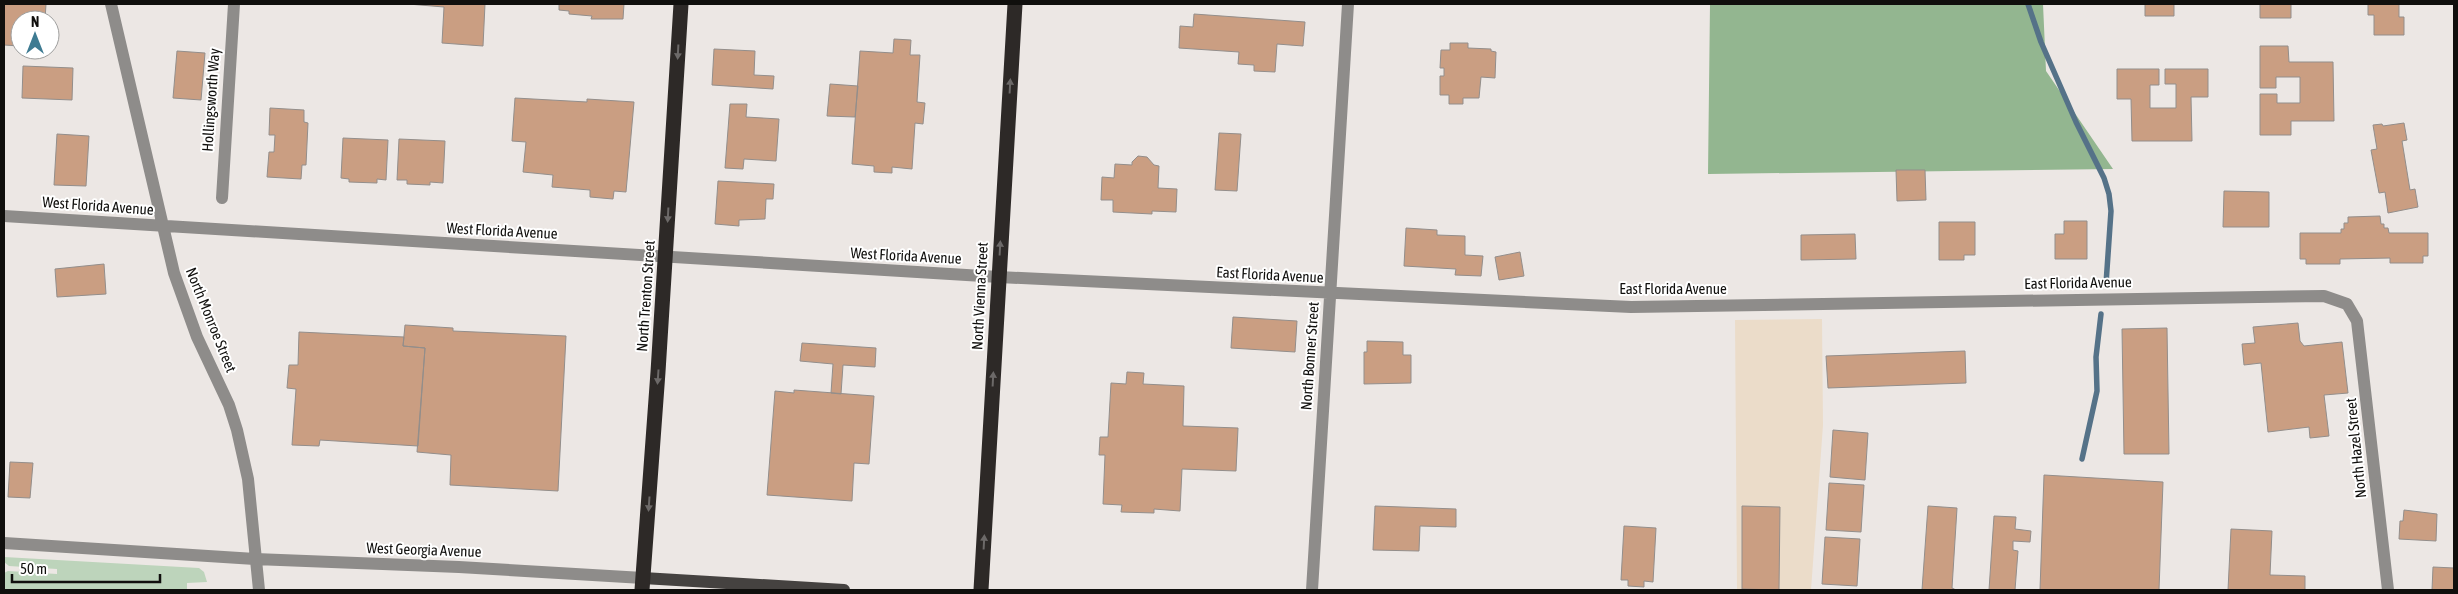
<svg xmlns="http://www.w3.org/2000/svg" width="2458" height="594" font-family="'Asap Condensed',sans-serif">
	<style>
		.industrial { fill: #ebdcc9 }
		.green { fill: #bdd4bb }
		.forest { fill: #93b690 }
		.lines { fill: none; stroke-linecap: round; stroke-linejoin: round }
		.stream { stroke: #557288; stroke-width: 5.5 }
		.building { fill: #ca9e82; stroke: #938e8b }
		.minor { stroke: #8e8c8a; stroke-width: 12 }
		.major { stroke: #454240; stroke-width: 12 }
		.highway { stroke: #2d2927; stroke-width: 15 }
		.oneway { fill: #6c6968 }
		.labels { text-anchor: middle; stroke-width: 4; stroke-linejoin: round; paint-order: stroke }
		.street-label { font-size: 15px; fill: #100f0d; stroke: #fff }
	</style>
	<rect width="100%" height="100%" fill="#ece7e4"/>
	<path class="industrial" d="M1822 319 1823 425 1811 590H1737L1735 320Z"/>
	<path class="green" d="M4 557 199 568 204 572 207 582 187 583V590H4V573L8 571 57 574V569L9 566 4 562Z"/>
	<path class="forest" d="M1710 4H2043L2046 71 2113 169 1708 174Z"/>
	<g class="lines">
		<path class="stream" d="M2028 4 2041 42 2076 122 2104 178 2109 194 2111 211 2106 284
			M2082 459 2097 391 2096 357 2101 314"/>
	</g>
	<path class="building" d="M4 4H46L45 20H20V46L4 45Z
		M408 4H485L483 46 442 43 444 7Z
		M559 4H624L623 19H591L592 16 569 14V11L559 10Z
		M2145 4H2174V16H2145Z
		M2260 4H2334H2291V18H2260Z
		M2368 4H2399V17H2404V35H2374V15H2368Z
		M1194 14 1305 22 1303 46 1277 44 1275 72 1254 71V65L1238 64 1239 52 1179 48 1180 26 1193 27Z
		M894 39 911 40 910 55H920L917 102 925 103 923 124 915 123 912 169 892 167V173L874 172V166L852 164 860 51 893 53Z
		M1450 43H1468V48L1491 49V51L1496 52 1495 78 1481 77 1479 98H1463V104H1449V95H1440V76H1444V68H1440L1441 50H1450Z
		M2260 46H2288L2289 62H2333L2334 121H2291V135H2260V94H2277V103H2300V77H2276V88H2260Z
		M714 49 755 51 754 75 774 76 773 89 712 85Z
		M177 51 205 53 201 100 173 98Z
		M23 66 73 68 72 100 22 98Z
		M2117 69H2159V85H2150V108H2176V84H2165V69H2208V97H2191L2192 141H2132L2131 99H2117Z
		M830 84 858 86 855 117 827 116Z
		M515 98 587 102V99L634 102 626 192 614 191 613 199 590 197V190L552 187 553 175 523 172 526 142 512 141Z
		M730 104H747L746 117 779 119 776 161 744 159 743 169 725 168Z
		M270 108 304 110V122L308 123 306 165H302L301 179 267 177 269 152H274L275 135H269Z
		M2404 123 2407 140 2402 141 2410 190 2415 189 2418 207 2388 213 2385 192 2379 193 2371 150 2377 149 2373 125 2382 124 2383 126Z
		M1219 133 1241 134 1237 191 1215 190Z
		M57 134 89 136 86 186 54 185Z
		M343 138 388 140 386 180 377 179V183L349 182V179L341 178Z
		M399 139 445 141 443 183 430 182V185L407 184V180H397Z
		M1138 156 1147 157 1154 165 1159 166 1158 188 1177 189 1176 212 1152 211V214L1113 212V200H1101L1102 177 1114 178 1115 164 1132 165V162Z
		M1896 170H1925L1926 200 1897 201Z
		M718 181 774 184 773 199H766L765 219 739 220V226L715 224Z
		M2224 191 2269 192V227H2223Z
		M2380 216 2381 224H2384V228H2388L2389 233H2428V256H2423V263H2390V258L2340 259V264H2306V259H2300V233H2341V229H2344V223H2348V217Z
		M2064 221H2087V259H2055V234H2064Z
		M1939 222H1975V255H1964V260H1939Z
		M1406 228 1437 230V235L1465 236V255L1483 256 1481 276 1455 275 1456 269 1404 266Z
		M1855 234 1856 259 1801 260V235Z
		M1520 252 1524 276 1499 280 1495 257Z
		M104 264 106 294 57 297 55 269Z
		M1233 317 1297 321 1295 352 1231 348Z
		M2298 323 2300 341 2304 346 2342 342 2348 393 2324 395 2329 436 2310 438 2309 427 2268 432 2261 363 2244 365 2242 344 2255 343 2253 327Z
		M405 325 453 328V331L566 336 558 491 450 485 451 455 417 452 425 348 403 346Z
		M2167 328 2169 454H2124L2122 329Z
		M299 332 404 337 403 346 425 348 418 446 320 440 319 446 292 445 296 389 287 388 289 365H298Z
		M1367 341 1403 342V355H1411V383L1364 384V352H1367Z
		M802 343 876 348 875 367 843 365 841 394 831 393 833 364 800 361Z
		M1965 351 1966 383 1828 388 1826 356Z
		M1127 372 1144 373 1143 384 1184 386 1183 426 1238 428 1236 471 1182 469 1180 511 1154 509V513L1121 512 1122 505 1103 504 1105 455H1099L1100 437H1108L1111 383 1126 384Z
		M794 390 874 396 869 464 854 463 852 501 767 495 775 391 794 393Z
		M1833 430 1868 433 1865 480 1830 477Z
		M10 462 33 463 30 498 8 497Z
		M2044 475 2163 482 2159 590H2040Z
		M1829 483 1864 485 1861 532 1826 530Z
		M1375 506 1456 509V527L1420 526 1419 551 1373 550Z
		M1742 506 1780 507 1779 590 1742 589Z
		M1928 506 1957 508 1952 588 1956 590H1922Z
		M2404 510 2437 514 2436 541 2399 539 2400 521H2403Z
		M1994 516 2016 517 2015 529 2031 531 2030 542 2013 541V550L2018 551 2015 590H1989Z
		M1624 526 1656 528 1653 582 1644 581V587L1628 586V580H1621Z
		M2231 529 2272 531 2270 575 2305 576V590H2228Z
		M1825 537 1860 539 1857 586 1822 584Z
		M2433 567 2454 568V590H2432Z"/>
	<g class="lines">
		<path class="minor" d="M111 4 174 273 197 337 229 405 237 430 248 479 259 590
			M222 198 234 4
			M4 216 999 277 1631 307 2324 296 2347 304 2357 321 2388 590
			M4 543 255 559 459 567 643 578
			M1312 590 1348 4"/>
		<path class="major" d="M643 578 844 590"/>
		<path class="highway" d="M642 590 658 372 681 4
			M981 590 1015 4"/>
	</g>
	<defs><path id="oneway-solid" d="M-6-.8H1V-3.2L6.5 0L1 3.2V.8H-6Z" transform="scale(1.25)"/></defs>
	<g class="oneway">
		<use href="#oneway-solid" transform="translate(678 52) rotate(93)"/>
		<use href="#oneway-solid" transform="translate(1010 86) rotate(-87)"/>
		<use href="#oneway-solid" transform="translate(668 215) rotate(93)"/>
		<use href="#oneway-solid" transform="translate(1000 248) rotate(-87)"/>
		<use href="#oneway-solid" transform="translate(658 377) rotate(94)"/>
		<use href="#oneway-solid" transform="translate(993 379) rotate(-87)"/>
		<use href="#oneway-solid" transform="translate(649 504) rotate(94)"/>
		<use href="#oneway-solid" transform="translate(984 542) rotate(-87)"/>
	</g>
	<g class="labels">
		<g class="street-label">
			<text transform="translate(211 100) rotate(-86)" y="5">Hollingsworth Way</text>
			<text transform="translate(98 206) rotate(4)" y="5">West Florida Avenue</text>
			<text transform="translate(502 231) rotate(3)" y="5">West Florida Avenue</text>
			<text transform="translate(906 256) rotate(3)" y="5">West Florida Avenue</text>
			<text transform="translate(1270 275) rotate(3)" y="5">East Florida Avenue</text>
			<text transform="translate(2078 283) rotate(-1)" y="5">East Florida Avenue</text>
			<text x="1673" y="294">East Florida Avenue</text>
			<text transform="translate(646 296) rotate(-86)" y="5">North Trenton Street</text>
			<text transform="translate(980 296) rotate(-87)" y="5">North Vienna Street</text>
			<text transform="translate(211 320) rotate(68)" y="5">North Monroe Street</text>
			<text transform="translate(1310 356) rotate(-86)" y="5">North Bonner Street</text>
			<text transform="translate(2356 448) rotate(-96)" y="5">North Hazel Street</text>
			<text transform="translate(424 550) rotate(2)" y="5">West Georgia Avenue</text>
		</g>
	</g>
	<rect width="2458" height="594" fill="none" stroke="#100f0d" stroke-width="10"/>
	<g transform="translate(35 35)"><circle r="24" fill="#ffffff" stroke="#9f9f9e"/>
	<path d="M0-4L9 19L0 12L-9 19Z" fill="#3e7b92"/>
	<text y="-8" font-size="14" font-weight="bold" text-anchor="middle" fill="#100f0d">N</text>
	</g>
	<path d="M12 574v8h148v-8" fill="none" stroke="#100f0d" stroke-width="2.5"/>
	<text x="20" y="574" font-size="15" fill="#100f0d" stroke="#ffffff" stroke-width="4" paint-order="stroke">50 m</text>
</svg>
